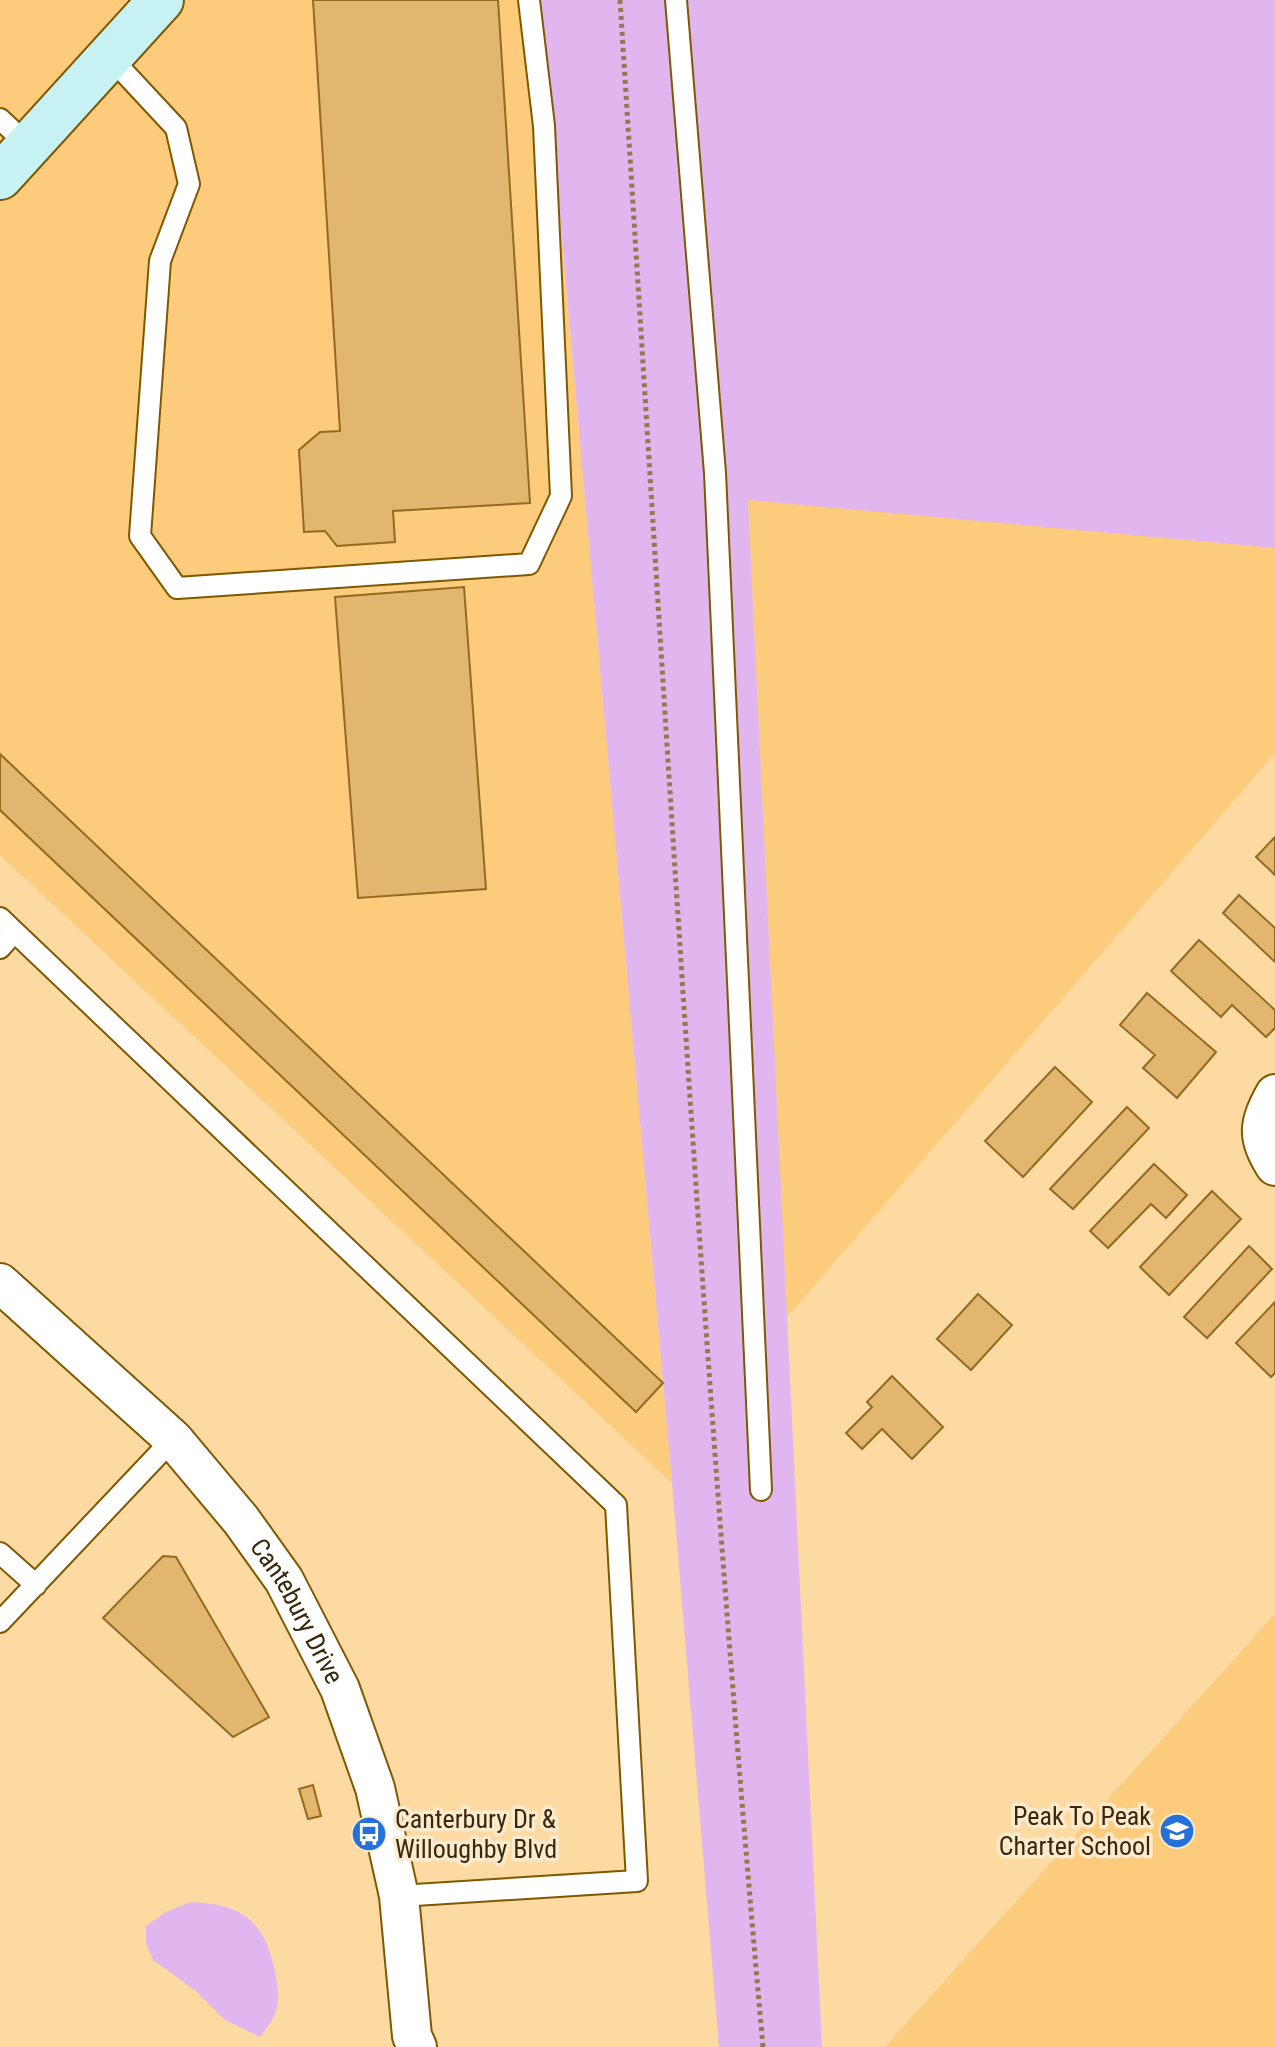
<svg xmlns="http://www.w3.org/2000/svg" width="1275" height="2047" font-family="'Roboto Condensed',sans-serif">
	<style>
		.built { fill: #fccb7b }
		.green { fill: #e1b6ee }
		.building { fill: #e2b66f; stroke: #936a1f; stroke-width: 2 }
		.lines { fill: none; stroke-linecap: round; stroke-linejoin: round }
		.lane-casing { stroke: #7f5800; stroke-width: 24 }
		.street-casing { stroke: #7f5800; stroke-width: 42 }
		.secondary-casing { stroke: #7f5800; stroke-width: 48 }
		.path { stroke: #93794f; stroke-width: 5; stroke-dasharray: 4 4; stroke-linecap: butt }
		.lane { stroke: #fff; stroke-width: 20 }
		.street { stroke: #fff; stroke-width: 38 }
		.secondary { stroke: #c7f2f3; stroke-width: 44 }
		.labels { text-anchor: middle; stroke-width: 7; stroke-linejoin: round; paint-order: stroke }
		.street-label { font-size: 26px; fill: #3a280a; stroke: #fceacf }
		.poi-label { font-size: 26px; fill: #3a280a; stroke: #fceacf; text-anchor: end }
	</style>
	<rect width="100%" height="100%" fill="#fddaa2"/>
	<path class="built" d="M0 0H541L672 1483 0 855Z
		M748 499 1275 548V753L787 1317Z
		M1275 1614V2047H885L1274 1615Z"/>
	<path class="green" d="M541 0H1275V548L748 500 822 2047H719L672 1483Z
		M191 1902C241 1905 263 1918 274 1968 277 1980 280 1999 276 2011 273 2020 265 2030 260 2037L225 2020 196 1991 153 1960 146 1944V1926L166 1912Z"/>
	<path class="building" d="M313 0H498L530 503 393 511 395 542 337 546 325 531 304 532 299 450 320 432 340 431Z
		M464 587 486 889 358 898 335 597Z
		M0 754 663 1383 636 1412 0 810Z
		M1275 837V875L1256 857Z
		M1239 895 1275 928V962L1223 913Z
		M1199 940 1275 1010V1028L1266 1037 1232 1005 1221 1017 1171 971Z
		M1147 993 1216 1052 1177 1098 1143 1068 1155 1055 1120 1025Z
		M1055 1067 1092 1102 1023 1177 985 1141Z
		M1127 1107 1149 1128 1073 1209 1050 1189Z
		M1154 1164 1187 1195 1166 1218 1151 1204 1108 1248 1090 1231Z
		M1212 1191 1241 1219 1169 1295 1140 1267Z
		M1249 1246 1272 1269 1207 1338 1184 1317Z
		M978 1294 1012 1325 971 1370 937 1339Z
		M1275 1302V1373L1271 1377 1236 1343Z
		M892 1376 943 1427 912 1459 882 1429 862 1449 846 1433 872 1407 867 1402Z
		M163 1556 176 1557 269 1717 233 1737 103 1618Z
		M313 1785 321 1816 308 1819 299 1789Z"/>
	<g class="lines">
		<defs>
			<path id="lane" d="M676 0 715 473 761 1490
				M109 56 176 128 189 184 160 261 140 536 177 588 529 564 561 496 544 126 529 0
				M0 119 28 145
				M0 918 616 1505 637 1881 399 1896
				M0 948 14 932
				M0 1553 36 1585
				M0 1622 173 1439"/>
			<g id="street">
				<path d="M1275 1094C1259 1123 1256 1137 1275 1166"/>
				<path id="s1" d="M0 1283 173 1439 241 1520 284 1580 340 1689 375 1788 399 1896 412 2036 417 2047"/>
			</g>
			<path id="secondary" d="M0 177 161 0"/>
		</defs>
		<use href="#lane" class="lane-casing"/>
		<use href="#street" class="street-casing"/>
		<use href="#secondary" class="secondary-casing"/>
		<path class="path" d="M620 0C664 683 702 1366 763 2047"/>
		<use href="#lane" class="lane"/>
		<use href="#street" class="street"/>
		<use href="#secondary" class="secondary"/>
	</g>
	<defs>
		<symbol id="school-disc" viewBox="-11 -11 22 22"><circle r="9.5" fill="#2670dc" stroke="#fceacf"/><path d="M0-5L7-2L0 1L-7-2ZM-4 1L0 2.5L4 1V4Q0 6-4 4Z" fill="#fff"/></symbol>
		<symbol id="bus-disc" viewBox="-11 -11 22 22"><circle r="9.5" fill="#2670dc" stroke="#fceacf"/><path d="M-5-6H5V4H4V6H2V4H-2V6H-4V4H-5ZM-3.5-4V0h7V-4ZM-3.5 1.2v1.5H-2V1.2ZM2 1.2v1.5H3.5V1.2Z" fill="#fff"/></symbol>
	</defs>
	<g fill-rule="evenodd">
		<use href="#school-disc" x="1157" y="1811" width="40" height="40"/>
		<use href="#bus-disc" x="349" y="1814" width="40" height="40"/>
	</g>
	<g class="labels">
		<g class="street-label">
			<text dy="9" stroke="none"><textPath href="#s1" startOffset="446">Cantebury Drive</textPath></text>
		</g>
		<g class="poi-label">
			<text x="1151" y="1825">Peak To Peak<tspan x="1151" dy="30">Charter School</tspan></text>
			<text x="395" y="1828" text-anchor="start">Canterbury Dr &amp;<tspan x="395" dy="30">Willoughby Blvd</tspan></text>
		</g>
	</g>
</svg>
